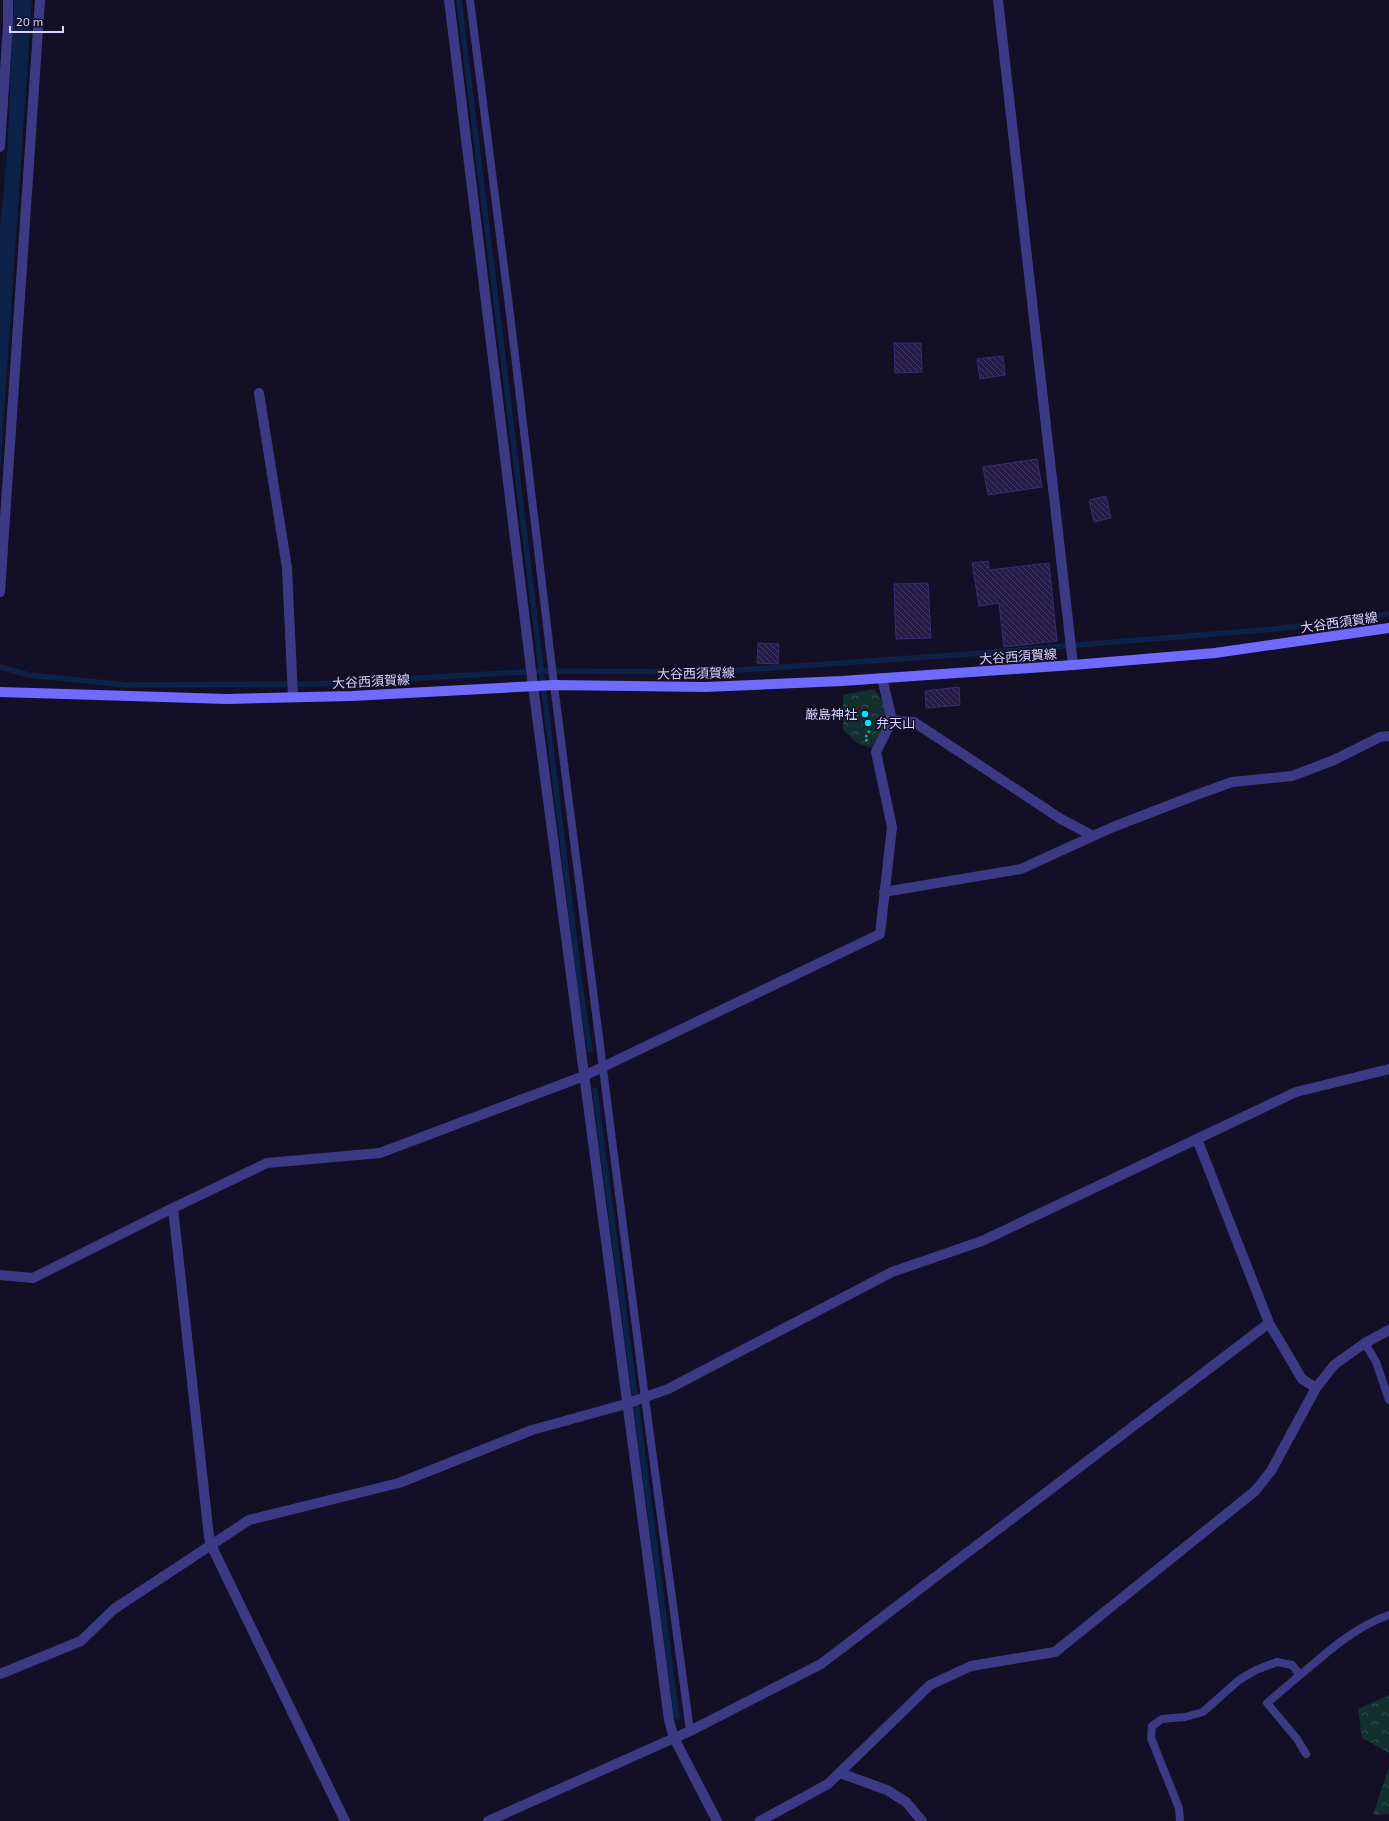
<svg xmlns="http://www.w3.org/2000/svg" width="1389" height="1821" font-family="'Exo 2','Noto Sans JP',sans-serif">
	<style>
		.forest { fill: url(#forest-crowns) }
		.water { fill: #0c2248 }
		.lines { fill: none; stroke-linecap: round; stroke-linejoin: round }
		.stream { stroke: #0c2248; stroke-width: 5.5 }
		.building { fill: url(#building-back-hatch); stroke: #3b2d73 }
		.path { stroke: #2fb8b0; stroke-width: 2.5; stroke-dasharray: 2 3; stroke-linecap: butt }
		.service { stroke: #3d3a85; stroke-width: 8 }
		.minor { stroke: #3d3a85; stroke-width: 10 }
		.secondary { stroke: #6f6bff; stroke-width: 10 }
		.poi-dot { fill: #00e5ff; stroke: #130f26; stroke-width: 1.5 }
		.labels { text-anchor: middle; stroke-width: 3; stroke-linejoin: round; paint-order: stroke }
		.street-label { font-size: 13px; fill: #d9d4ff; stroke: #130f26 }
		.poi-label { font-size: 13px; fill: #d9d4ff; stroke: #130f26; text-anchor: end }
	</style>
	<defs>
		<pattern id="forest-crowns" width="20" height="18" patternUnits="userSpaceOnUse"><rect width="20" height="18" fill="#12302f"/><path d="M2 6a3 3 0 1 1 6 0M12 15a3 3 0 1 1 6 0" fill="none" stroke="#344d4e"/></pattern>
		<pattern id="building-back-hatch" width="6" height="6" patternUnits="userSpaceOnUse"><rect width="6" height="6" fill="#241b47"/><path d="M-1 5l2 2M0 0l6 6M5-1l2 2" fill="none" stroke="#433b63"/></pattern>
	</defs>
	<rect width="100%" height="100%" fill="#130f26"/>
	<path class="forest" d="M873 689C898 714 889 720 875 749L857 743 843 730V695Z
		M1389 1695V1753L1362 1738 1358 1709Z
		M1389 1767V1814L1373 1815Z"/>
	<path class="water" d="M14 0H32L0 472V227L7 156Z"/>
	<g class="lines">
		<path class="stream" d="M459 0 581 992 590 1050
			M0 667 29 675 126 685 317 684 541 671 711 672 956 655 1274 629 1389 614
			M595 1090 677 1717"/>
	</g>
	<path class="building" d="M894 343H921L922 372 895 373Z
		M1003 356 1005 375 980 379 977 359Z
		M1037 459 1042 487 988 495 983 467Z
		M1106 496 1111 518 1094 522 1089 500Z
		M988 561 989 570 1049 563 1057 641 1004 647 999 603 979 606 972 563Z
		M928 583 931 638 896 639 894 584Z
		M758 643 779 644 778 664 757 663Z
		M959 687 960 705 926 708 925 691Z"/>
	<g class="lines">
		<path class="path" d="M867 741 865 738 870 730"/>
		<path class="service" d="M470 0 511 322 554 685 645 1398 690 1731
			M1365 1343 1376 1362 1389 1400
			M1300 1675C1328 1652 1354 1627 1389 1615
			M1180 1821 1179 1808 1151 1738 1152 1726 1162 1719 1185 1717 1203 1712 1239 1680 1256 1670 1277 1662 1292 1665 1300 1675 1267 1703 1297 1739 1306 1754"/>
		<path class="minor" d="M449 0 533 686 669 1720 674 1738 717 1821
			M998 0 1073 665
			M0 147 8 25V0
			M259 393 287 568 293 697
			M0 592 40 0
			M892 720 914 722 1061 819 1093 836
			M884 892 1021 869 1113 827 1196 795 1232 782 1292 776 1334 760 1380 737 1389 736
			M173 1208 209 1537 211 1545 345 1821
			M0 1275 33 1278 173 1208 267 1163 380 1153 584 1076 880 934 892 827 876 752 892 720 882 678
			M1269 1323 1302 1379 1316 1388
			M0 1674 81 1641 114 1609 249 1520 399 1483 532 1430 626 1404 668 1389 892 1272 982 1241 1296 1092 1389 1069
			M840 1773 887 1790 906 1802 922 1821
			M488 1821 690 1731 821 1664 1269 1323 1197 1139
			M760 1821 828 1784 930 1685 971 1666 1055 1652 1255 1491 1271 1471 1316 1388 1334 1365 1365 1343 1389 1330"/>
		<path class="secondary" d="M0 692 227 699 352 696 554 685 705 687 842 681 1073 665 1215 653 1389 628"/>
	</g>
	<g class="poi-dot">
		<circle cx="865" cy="714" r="4"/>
		<circle cx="868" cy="723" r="4"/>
	</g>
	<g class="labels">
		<g class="street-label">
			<text transform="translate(1339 622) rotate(-8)" y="5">大谷西須賀線</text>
			<text transform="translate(1018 656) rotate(-4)" y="5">大谷西須賀線</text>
			<text transform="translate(696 673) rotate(-1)" y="5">大谷西須賀線</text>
			<text transform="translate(371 681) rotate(-3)" y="5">大谷西須賀線</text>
		</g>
		<g class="poi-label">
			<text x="857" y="719">厳島神社</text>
			<text x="876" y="728" text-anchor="start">弁天山</text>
		</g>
	</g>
	<path d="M10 26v6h53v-6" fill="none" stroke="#d9d4ff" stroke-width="2"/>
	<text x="16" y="26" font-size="12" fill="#d9d4ff" stroke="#130f26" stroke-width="3" paint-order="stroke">20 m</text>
</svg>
